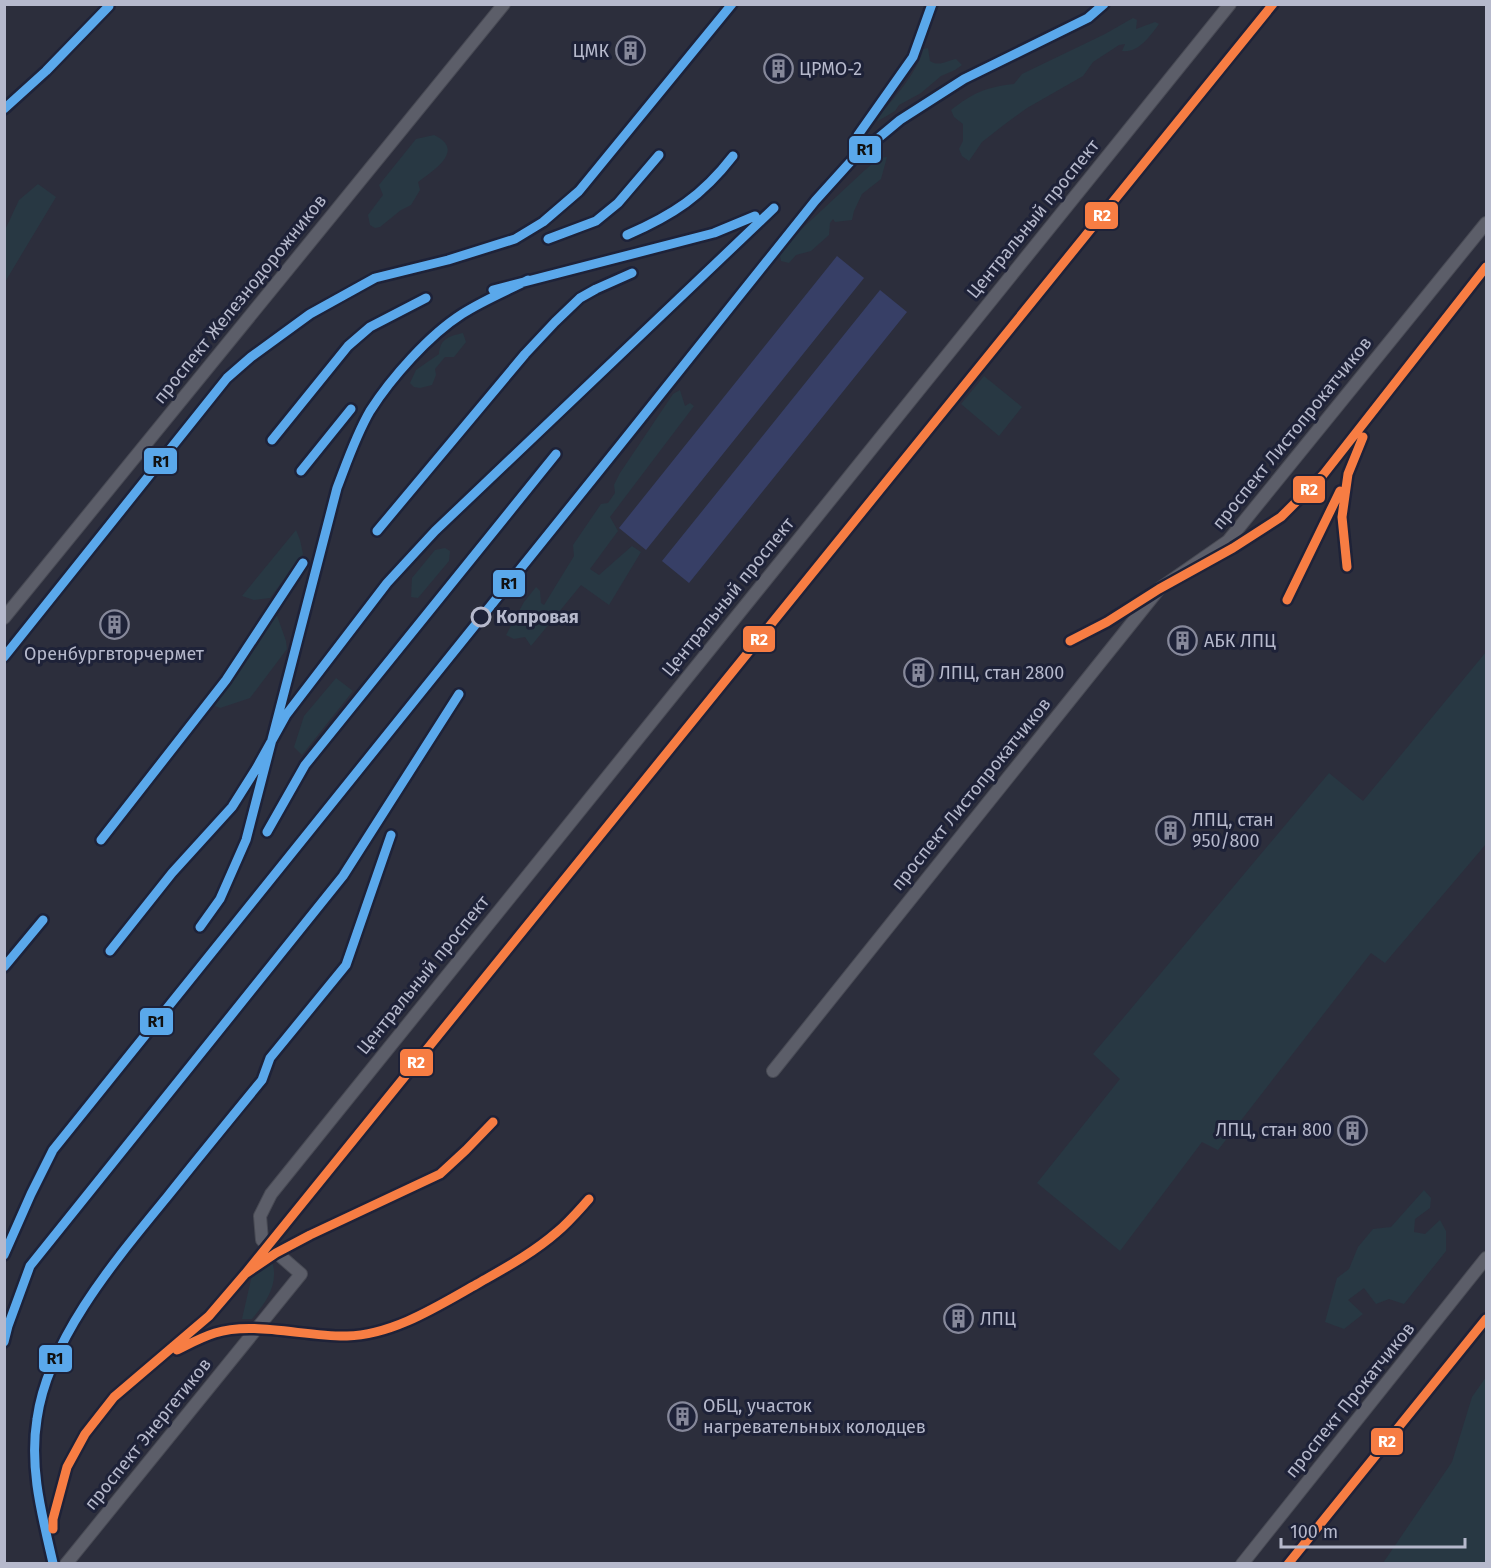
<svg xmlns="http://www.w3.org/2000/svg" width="1491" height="1568" font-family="'Fira Sans',sans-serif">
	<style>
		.green { fill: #283843 }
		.water { fill: #373f66 }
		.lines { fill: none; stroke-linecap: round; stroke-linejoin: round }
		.minor-casing { stroke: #484a54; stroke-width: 14 }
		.minor { stroke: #5c5e69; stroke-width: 12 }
		.rail-1-casing { stroke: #1e2238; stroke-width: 14 }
		.rail-2-casing { stroke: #1e2238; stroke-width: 14 }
		.rail-1 { stroke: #5aa8eb; stroke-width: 9 }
		.rail-2 { stroke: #f77d43; stroke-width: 9 }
		.stop-dot { fill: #1e2238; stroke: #b6b9cc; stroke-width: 3 }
		.labels { text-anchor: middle; stroke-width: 6; stroke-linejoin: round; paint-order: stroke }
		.poi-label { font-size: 18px; fill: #b6b9cc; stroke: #1e2238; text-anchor: start }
		.street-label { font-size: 18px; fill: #b6b9cc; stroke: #1e2238 }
		.stop-label { font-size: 18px; font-weight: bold; fill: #b6b9cc; stroke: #1e2238; text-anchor: start }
		.line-badge { stroke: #1e2238; stroke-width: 2 }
		.badge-label { font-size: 16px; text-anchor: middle; font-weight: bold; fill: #fff }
		.pale-badge-label { font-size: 16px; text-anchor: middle; font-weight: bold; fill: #111 }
	</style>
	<rect width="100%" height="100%" fill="#2c2e3c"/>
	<path class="green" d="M1133 18 1137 20 1136 29 1155 22 1159 24C1150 36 1139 53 1122 51L1125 44 1119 45 1093 62 1083 76 1027 108 1005 124 982 142 969 161 962 156 959 149 963 141V124L954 117 951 110C973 93 986 87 1014 84L1022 74 1105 34Z
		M928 48 930 61C939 67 946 61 956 59L962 65 955 70 941 76 921 93 899 105 895 111 878 121 876 118C891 103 920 69 923 49Z
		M434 135C466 150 434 170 418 182L420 190 411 205 401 210 380 227 375 228 370 225 368 215 383 195 379 185 416 139Z
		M887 157 881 179 862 194 854 211 852 220 835 222 833 219 830 223 829 235 811 251 796 255 789 263 781 261 779 250 865 170 879 158Z
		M38 184 56 197 5 282V230L19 200Z
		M463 333 466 342 454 357H445L435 369 436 375 432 385 420 388 414 387 410 383 416 370 439 354C440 339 449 336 463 333Z
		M984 376 1022 407 999 436 961 404Z
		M680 390 685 406 690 403 694 406 610 517 618 531 590 569 599 575 632 546 641 552 609 605 581 585 531 646 525 637 514 639 506 635 524 602 536 587 540 591 541 603 544 605 574 556 573 545 601 504 608 503 615 493 614 485 620 473 673 394Z
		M296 530 300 540 303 554 270 598 254 600 242 596Z
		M445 548 450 551 449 561 418 598 411 597 412 578 435 550Z
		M276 613 286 641 287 649 250 698 220 708 213 705Z
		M1486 652V844L1385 963 1371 953 1218 1150 1202 1142 1120 1251 1037 1183 1120 1079 1093 1054 1329 773 1363 801Z
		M336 678 353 691 302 755 294 747 304 716Z
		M1424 1190 1431 1198 1430 1208 1415 1219 1414 1232 1425 1234 1440 1220 1446 1231V1251L1404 1304 1389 1299 1376 1304 1364 1288 1348 1300 1363 1314 1344 1329 1325 1322 1337 1278 1349 1269 1358 1247 1373 1229 1391 1227Z
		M272 1261C279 1284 267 1301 252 1319H242L252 1275Z
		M1486 1377V1563H1383L1452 1462 1472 1397Z"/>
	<path class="water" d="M837 256 864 278 646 550 619 528Z
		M880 290 907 312 689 583 662 561Z"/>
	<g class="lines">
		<defs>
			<path id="minor" d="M4 618 504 4
				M773 1071 1159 589 1228 541 1486 223
				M66 1564 301 1274 262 1240 260 1216 271 1194 1230 4
				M1242 1564 1486 1258"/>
		</defs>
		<use href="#minor" class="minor-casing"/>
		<use href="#minor" class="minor"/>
		<defs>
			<path id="rail-1" d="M4 109 46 71 109 6
				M858 135 913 57 932 4
				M627 235C673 215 702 196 733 156
				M548 239 596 221 618 203 659 155
				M493 290 714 233 755 216
				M272 440 348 346 370 327 426 298
				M301 471 351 409
				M377 531 525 354 555 322 580 298 596 289 632 273
				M4 657 227 378 251 357 310 314 375 278 448 260 515 239 543 222 579 191 732 4
				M267 832 305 765 556 454
				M101 840 226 680 303 563
				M200 927 220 899 246 840 337 488C347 462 356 435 370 411 391 378 429 335 462 314 482 301 506 291 528 280
				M110 951 172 873 232 807 256 769 286 715 387 583 435 531 774 208
				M4 967 43 920
				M4 1255 31 1194 53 1150 620 445 815 201 852 160 900 120 964 79 1088 18 1104 4
				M4 1342 8 1326 30 1266 343 876 459 694
				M53 1563C42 1515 29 1468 37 1419 48 1339 117 1258 167 1197 198 1158 230 1119 262 1080L270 1058 346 965 391 835"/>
			<path id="rail-2" d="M1347 567 1342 517 1348 474 1363 437
				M1287 600 1340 491
				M1070 641 1107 622 1159 589 1233 548 1281 517 1323 475 1486 267
				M245 1274 1273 4
				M177 1350C189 1344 202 1337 215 1333 253 1321 306 1337 347 1336 393 1335 438 1306 477 1284 505 1268 533 1253 557 1232 569 1222 579 1210 589 1199
				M53 1529V1519L67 1467 85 1434 114 1397 209 1316 245 1274 276 1253 310 1235 440 1174 466 1150 493 1122
				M1288 1564 1486 1319"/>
		</defs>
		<use href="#rail-1" class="rail-1-casing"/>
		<use href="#rail-2" class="rail-2-casing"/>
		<use href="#rail-1" class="rail-1"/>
		<use href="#rail-2" class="rail-2"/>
	</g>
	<defs>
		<symbol id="building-ring" viewBox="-11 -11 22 22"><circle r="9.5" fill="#1e2238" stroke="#86889a" stroke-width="1.5"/><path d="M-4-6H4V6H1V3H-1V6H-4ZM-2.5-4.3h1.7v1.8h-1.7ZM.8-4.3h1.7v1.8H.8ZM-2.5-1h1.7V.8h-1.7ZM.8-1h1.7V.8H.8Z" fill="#86889a"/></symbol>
	</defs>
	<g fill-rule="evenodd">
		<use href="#building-ring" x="614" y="34" width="33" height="33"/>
		<use href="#building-ring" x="762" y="52" width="33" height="33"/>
		<use href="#building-ring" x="98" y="608" width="33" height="33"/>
		<use href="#building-ring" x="1166" y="624" width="33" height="33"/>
		<use href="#building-ring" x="902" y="656" width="33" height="33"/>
		<use href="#building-ring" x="1154" y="814" width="33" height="33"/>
		<use href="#building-ring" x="1336" y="1114" width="33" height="33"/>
		<use href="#building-ring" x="942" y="1302" width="33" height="33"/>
		<use href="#building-ring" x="666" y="1400" width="33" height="33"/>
	</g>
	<circle class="stop-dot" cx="481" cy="617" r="9"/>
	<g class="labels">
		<g class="poi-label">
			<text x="609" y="57" text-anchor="end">ЦМК</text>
			<text x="799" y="75">ЦРМО-2</text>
			<text x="1204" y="647">АБК ЛПЦ</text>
			<text x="114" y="660" text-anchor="middle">Оренбургвторчермет</text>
			<text x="939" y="679">ЛПЦ, стан 2800</text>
			<text x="1192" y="826">ЛПЦ, стан<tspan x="1192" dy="21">950/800</tspan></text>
			<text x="1332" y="1136" text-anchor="end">ЛПЦ, стан 800</text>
			<text x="980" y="1325">ЛПЦ</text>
			<text x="703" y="1412">ОБЦ, участок<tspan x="703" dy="21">нагревательных колодцев</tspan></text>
		</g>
		<g class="street-label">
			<text transform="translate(1033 219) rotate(-51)" y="6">Центральный проспект</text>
			<text transform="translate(240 299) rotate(-51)" y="6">проспект Железнодорожников</text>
			<text transform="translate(1292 433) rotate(-51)" y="6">проспект Листопрокатчиков</text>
			<text transform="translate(728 597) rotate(-51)" y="6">Центральный проспект</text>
			<text transform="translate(971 794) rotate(-51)" y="6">проспект Листопрокатчиков</text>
			<text transform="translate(423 975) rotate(-51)" y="6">Центральный проспект</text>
			<text transform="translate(1350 1400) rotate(-51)" y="6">проспект Прокатчиков</text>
			<text transform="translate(148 1434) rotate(-51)" y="6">проспект Энергетиков</text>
		</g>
		<g class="stop-label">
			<text x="496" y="623">Копровая</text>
		</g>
	</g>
	<g class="line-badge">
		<rect x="848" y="135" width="34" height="29" rx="6" fill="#5aa8eb"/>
		<rect x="1084" y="201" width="35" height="29" rx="6" fill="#f77d43"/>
		<rect x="143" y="447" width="35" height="28" rx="6" fill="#5aa8eb"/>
		<rect x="1292" y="475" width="34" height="29" rx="6" fill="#f77d43"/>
		<rect x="492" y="569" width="34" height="29" rx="6" fill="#5aa8eb"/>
		<rect x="742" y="625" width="34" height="28" rx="6" fill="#f77d43"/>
		<rect x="139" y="1007" width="35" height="29" rx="6" fill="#5aa8eb"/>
		<rect x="399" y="1048" width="35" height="29" rx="6" fill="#f77d43"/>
		<rect x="38" y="1344" width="35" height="29" rx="6" fill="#5aa8eb"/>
		<rect x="1370" y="1427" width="34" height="29" rx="6" fill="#f77d43"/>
	</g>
	<g class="badge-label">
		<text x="1102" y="221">R2</text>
		<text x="1309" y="495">R2</text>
		<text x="759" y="645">R2</text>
		<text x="416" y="1068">R2</text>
		<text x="1387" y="1447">R2</text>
	</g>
	<g class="pale-badge-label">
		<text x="865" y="155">R1</text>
		<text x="161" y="467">R1</text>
		<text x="509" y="589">R1</text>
		<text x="156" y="1027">R1</text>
		<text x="55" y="1364">R1</text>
	</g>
	<rect width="1491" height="1568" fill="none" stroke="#b6b9cc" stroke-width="12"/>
	<path d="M1281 1538v9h184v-9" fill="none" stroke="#b6b9cc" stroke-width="3"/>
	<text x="1290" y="1538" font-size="18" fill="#b6b9cc" stroke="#1e2238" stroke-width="4.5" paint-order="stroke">100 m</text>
</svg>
